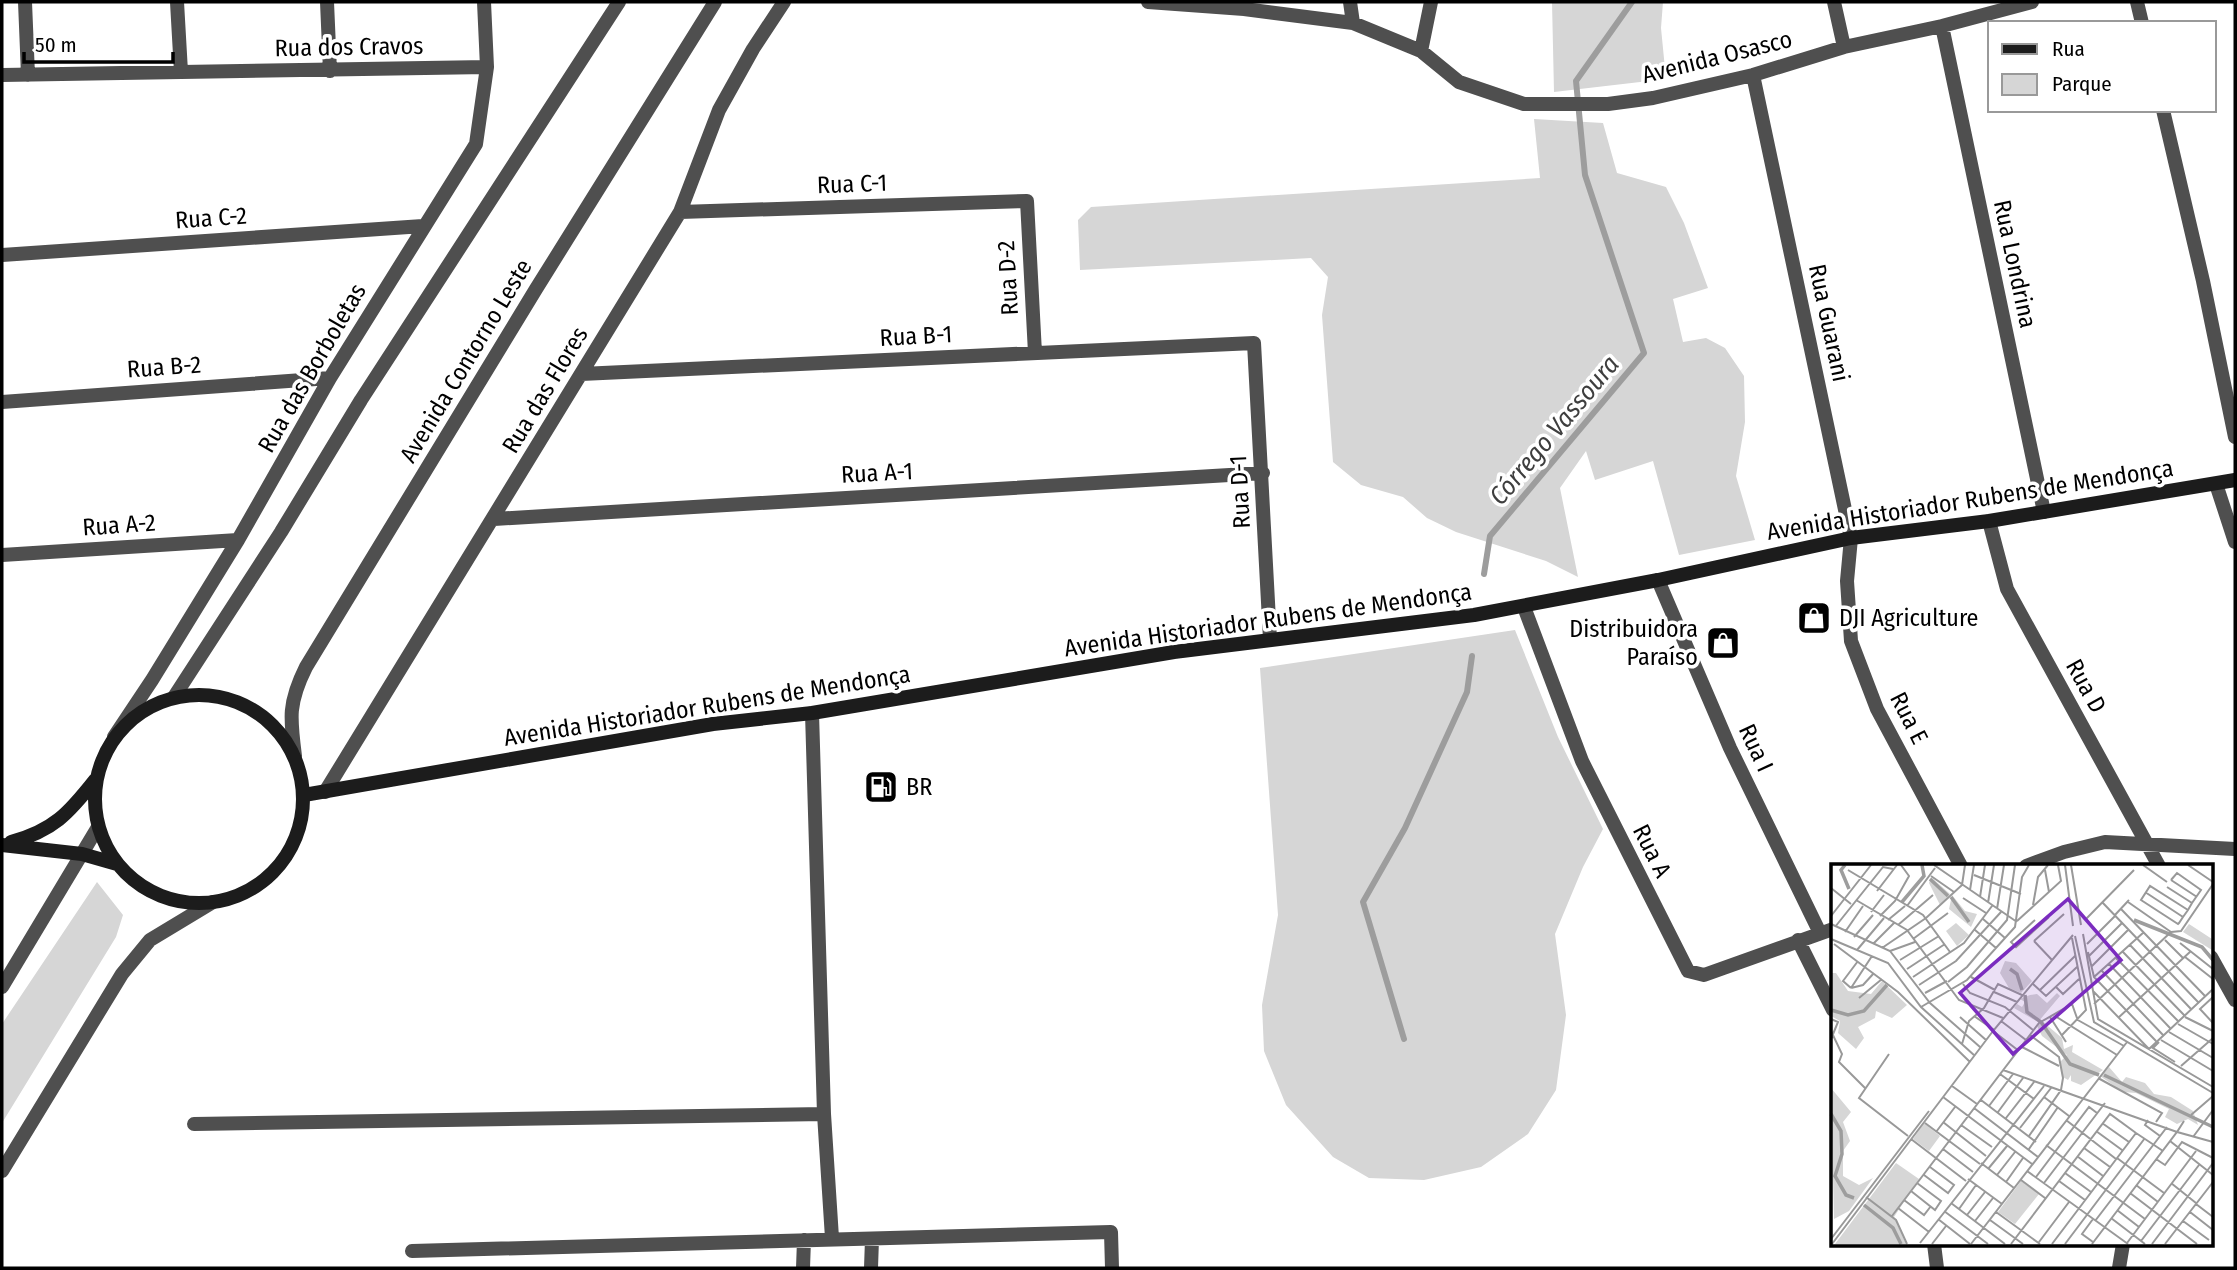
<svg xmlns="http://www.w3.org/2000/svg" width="2237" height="1270" font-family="'Fira Sans Condensed',sans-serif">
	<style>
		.green { fill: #d6d6d6 }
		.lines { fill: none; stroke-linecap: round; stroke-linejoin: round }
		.stream { stroke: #9d9d9d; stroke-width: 6 }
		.street { stroke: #4f4f4f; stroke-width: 14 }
		.secondary { stroke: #1c1c1c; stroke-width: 14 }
		.labels { text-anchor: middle; stroke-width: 7; stroke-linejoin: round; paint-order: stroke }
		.street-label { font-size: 24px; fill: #000; stroke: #fff }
		.poi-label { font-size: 24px; fill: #000; stroke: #fff; text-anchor: start }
		.water-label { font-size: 26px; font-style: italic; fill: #3e3e3e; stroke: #fff }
		.inset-river { fill: none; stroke: #9d9d9d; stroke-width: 3.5 }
		.inset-road { fill: none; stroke: #999; stroke-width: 2 }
		.view { fill: #7b2cbf; fill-opacity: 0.15; stroke: #7b2cbf; stroke-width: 3.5 }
		.inset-edge { fill: none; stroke: #000; stroke-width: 3.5 }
	</style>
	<rect width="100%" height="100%" fill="#fff"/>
	<path class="green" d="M1552 2H1663L1661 28 1666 79 1554 92Z
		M1534 119 1603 123 1617 173 1666 187 1684 223 1708 288 1673 299 1683 342 1706 338 1725 348 1744 376 1745 422 1736 476 1755 540 1679 555 1653 461 1595 480 1586 451 1560 488 1578 577 1546 561 1456 532 1427 518 1403 497 1361 485 1333 462 1322 315 1328 277 1311 258 1080 270 1078 220 1091 207 1540 178Z
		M1515 630 1558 737 1603 829 1583 867 1555 934 1566 1015 1556 1090 1528 1134 1481 1167 1424 1180 1369 1178 1333 1157 1286 1105 1264 1051 1262 1005 1278 915 1260 668Z
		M97 882 123 915 116 937 2 1123V1024Z"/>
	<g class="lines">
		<path class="stream" d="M1484 574 1490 536 1644 353 1585 175 1576 81 1632 2
			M1404 1039 1363 902 1405 828 1467 692 1472 656"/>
		<path class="street" d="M25 2 28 75
			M177 2 181 72
			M327 2 330 71
			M1148 2 1244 9 1353 23 1421 51 1459 82 1524 104H1608L1653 98 1753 75 1844 47 1942 26 2032 2
			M1350 2 1353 23
			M1834 2 1844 47
			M2137 2 2142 23
			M1942 26 2044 512
			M1421 51 1431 2
			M2 75 487 67
			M1753 75 1851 538 1847 581 1851 641 1877 709 1961 866
			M2163 110 2203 281 2235 437
			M680 212 1027 201 1035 353
			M2 255 423 226
			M581 374 1254 343 1270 639
			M2 402 330 378
			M2216 484 2235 542
			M494 519 1263 473
			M1989 521 2007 589 2159 866
			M2 555 238 540
			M1658 580 1730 748 1820 933
			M1524 607 1582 761 1688 971 1704 975 1833 929
			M174 697 281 532 361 400 619 2
			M812 713 824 1114 832 1238
			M114 737 152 680 238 540 330 378 476 144 487 67 484 2
			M295 756C290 718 288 703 306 667L536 289 715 2
			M325 792 680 212 719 110 753 49 784 2
			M2026 866 2064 852 2105 842 2235 849
			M1798 940 1833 1010
			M2211 957 2235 1000
			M2 987 98 827
			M194 1124 824 1114
			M2 1171 122 974 150 940 213 902
			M1934 1244 1937 1268
			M412 1251 1111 1232 1112 1268
			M803 1268 804 1240
			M871 1268 872 1239
			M2119 1268 2123 1244"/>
		<path class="secondary" d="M95 799a104 104 0 1 1 208 0a104 104 0 1 1-208 0Z
			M304 795 713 724 812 713 1174 652 1474 615 1658 580 1851 538 1989 521 2235 480
			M11 842C53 831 69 813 95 780
			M2 845 82 854 117 864"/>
	</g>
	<defs>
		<symbol id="shop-square" viewBox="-11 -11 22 22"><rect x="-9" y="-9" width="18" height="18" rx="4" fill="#000" stroke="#fff"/><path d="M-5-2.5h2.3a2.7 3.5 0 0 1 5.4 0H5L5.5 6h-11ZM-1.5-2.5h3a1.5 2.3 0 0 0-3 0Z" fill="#fff"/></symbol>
		<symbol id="fuel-square" viewBox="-11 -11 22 22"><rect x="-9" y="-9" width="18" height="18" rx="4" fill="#000" stroke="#fff"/><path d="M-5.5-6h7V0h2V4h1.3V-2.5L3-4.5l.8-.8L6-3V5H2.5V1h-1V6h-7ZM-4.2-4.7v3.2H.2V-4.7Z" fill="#fff"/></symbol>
	</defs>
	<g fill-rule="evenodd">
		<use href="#shop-square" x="1795" y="599" width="38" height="38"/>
		<use href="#shop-square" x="1704" y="624" width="38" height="38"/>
		<use href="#fuel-square" x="862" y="768" width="38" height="38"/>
	</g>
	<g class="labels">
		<g class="street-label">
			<text transform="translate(349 47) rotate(-1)" y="8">Rua dos Cravos</text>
			<text transform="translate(1717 57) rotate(-14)" y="8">Avenida Osasco</text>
			<text transform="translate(852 184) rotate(-2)" y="8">Rua C-1</text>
			<text transform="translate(211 218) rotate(-4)" y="8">Rua C-2</text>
			<text transform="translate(2015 264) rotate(78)" y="8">Rua Londrina</text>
			<text transform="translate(1008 278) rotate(-93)" y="8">Rua D-2</text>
			<text transform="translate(1829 323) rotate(78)" y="8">Rua Guarani</text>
			<text transform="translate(916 336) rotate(-3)" y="8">Rua B-1</text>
			<text transform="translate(466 361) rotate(-59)" y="8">Avenida Contorno Leste</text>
			<text transform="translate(164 367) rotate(-4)" y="8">Rua B-2</text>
			<text transform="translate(312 368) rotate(-60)" y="8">Rua das Borboletas</text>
			<text transform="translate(545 390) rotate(-59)" y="8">Rua das Flores</text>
			<text transform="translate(877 473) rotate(-3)" y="8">Rua A-1</text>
			<text transform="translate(1240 492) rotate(-93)" y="8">Rua D-1</text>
			<text transform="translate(1970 500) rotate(-9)" y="8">Avenida Historiador Rubens de Mendonça</text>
			<text transform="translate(119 525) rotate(-4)" y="8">Rua A-2</text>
			<text transform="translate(1268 620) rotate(-8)" y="8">Avenida Historiador Rubens de Mendonça</text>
			<text transform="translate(2086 686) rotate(61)" y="8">Rua D</text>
			<text transform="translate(707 706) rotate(-9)" y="8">Avenida Historiador Rubens de Mendonça</text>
			<text transform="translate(1909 718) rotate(63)" y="8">Rua E</text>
			<text transform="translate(1756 748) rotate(65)" y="8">Rua I</text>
			<text transform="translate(1652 851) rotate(63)" y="8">Rua A</text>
		</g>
		<g class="poi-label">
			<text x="1839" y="626">DJI Agriculture</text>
			<text x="1698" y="637" text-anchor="end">Distribuidora<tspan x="1698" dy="28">Paraíso</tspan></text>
			<text x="906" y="795">BR</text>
		</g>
		<g class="water-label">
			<text transform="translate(1554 430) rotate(-50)" y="9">Córrego Vassoura</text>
		</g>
	</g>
	<g transform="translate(1831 864)">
		<rect width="382" height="382" fill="#fff"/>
		<path d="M100 13 119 30 109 41 98 19ZM121 31 134 47 146 50 140 63 118 45ZM125 59 138 71 126 82 115 67ZM358 60 381 75V86L352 68ZM174 97 185 99 201 117 190 129 178 124 169 109ZM0 109H5L17 127 40 130 51 117 76 141 61 154 45 147 44 154 27 163 33 174 25 185 7 169 9 157 0 152ZM226 129 229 132 207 158 183 144 186 140 191 143 194 138 189 135 199 131 206 130 216 139ZM211 157 231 174 233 185 242 181 241 188 272 206 250 221 240 217V211L237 216 232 213 229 198 236 191 211 172 206 162ZM278 203 291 218 295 213 314 219 323 230 340 233 362 247 367 261 357 255 346 260 334 253 338 245 305 229 292 228 269 212ZM0 224 20 248 12 258 19 277 12 287V312L28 321 42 314 18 347 3 355ZM93 259 109 272 98 287 82 275ZM65 299 88 315 63 353 75 380H4ZM190 317 208 330 184 360 167 348Z" fill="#d6d6d6"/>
		<path class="inset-river" d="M14 1 10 6 18 25M99 15 117 32M120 33 138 58M71 38 93 12 91 1M303 56 371 83 382 96M179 105 186 110 191 126M194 131 196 148 210 158 239 200 268 211M0 146 17 151 33 147 56 121M273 211 382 263M0 250 10 267 11 290 4 312 15 331 23 334M33 341 62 364 70 380"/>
		<path class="inset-road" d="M103 1 186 58M234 1 242 62M240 1 250 61M312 1 336 18M357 1 382 18M17 6 92 51 119 88M214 6 218 28M143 11 190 30M100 12 123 28M340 16 346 9 370 26 361 39 357 46 352 53 348 59 347 60 310 36 319 22 357 46M340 16 366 33M336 23 361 39M0 24 20 40M139 26 143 1M46 27 66 1M314 28 352 53M149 33 154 1M132 34 155 49M25 36 76 66 128 136 172 154M271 38 367 138M297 38 340 68M157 39 163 1M202 41 207 13 217 1M76 42 104 4M166 45 173 1M290 45 374 132M40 48 53 31M0 52 40 1M49 52 64 37 78 12 70 1M283 52 298 36M152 55 174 74M57 56 74 42M204 56 180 78 185 83 218 53M254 56 303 6M186 57 230 17 227 1M0 60 59 87 99 139 149 183M67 61 102 31M4 63 52 3 62 5M144 66 165 84M14 68 32 42M340 68 350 67 382 20M252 70 267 155 382 223M244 72 263 158 382 229M23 73 42 51M0 75 57 99 90 143 144 192M82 75 117 49M334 76 352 94M203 77 233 50M203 77 221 96M349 79 382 105M3 80 67 128 139 198M42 80 63 59M256 80 284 52M299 81 360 145M51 84 95 54 131 21 134 1M26 86 53 54M59 87 84 78M257 88 263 113 325 177M292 88 353 151M258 92 291 59M354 93 382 115M285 94 347 157M69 96 108 72M278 100 339 164M260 103 297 66M76 105 114 80M271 107 332 171M82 113 133 79 161 42M140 113 164 126M263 113 313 68M117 118 136 103 176 56 184 1M132 120 139 129 174 143 202 166M202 120 215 132 246 103M88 121 125 97 170 48M225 123 232 130 248 115M20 124 41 92M20 124 12 117 27 97M20 124 32 121 43 109M209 126 244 92M262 127 318 185 382 125M163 128 186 138M94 129 116 117M382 133 369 145 382 159M28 134 51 115M263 140 340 68M90 143 136 116 184 63 191 13 198 1M143 152 163 166M224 152 286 191M129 153 155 176M219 153 235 178M354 153 382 167M287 154 360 87M0 155 7 158 0 175M245 155 293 182M170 157 195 176M347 160 382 180M0 167 11 190 8 198 34 224M162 167 188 187M338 168 382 194M231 171 255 146 241 74M330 176 382 207M328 178 322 184 344 198M131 180 138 157 153 144 167 120 191 131M191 183 228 202M58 190 28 234 77 272M350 202 382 174M172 206 346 268 353 257M169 210 203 235M267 214 331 249 325 258M121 222 146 240M112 233 201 300M213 233 238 252M150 236 205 278M158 242 182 210M143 244 207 293M167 248 192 214M360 251 382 232M175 254 203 218M235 256 285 295M317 256 314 261 329 272M112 258 155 292M94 259 149 300M271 259 298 278M130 261 161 283M189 264 220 224M265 267 291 286M105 268 124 243M198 272 230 226 232 214 228 193 199 171M362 273 382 246M80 275 135 317M339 277 382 311M215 281 314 355M253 284 279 303M112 285 142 308M198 285 227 243M246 292 272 312M286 294 333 329M325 295 334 301 351 278 382 294M150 299 183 324M157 305 176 282M196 307 297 380M234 309 260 328M93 311 117 329 123 321 99 303M166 311 184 288M205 313 258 243 266 249M137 315 171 340M190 316 214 334M228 317 254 336M175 318 192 294M213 319 274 239M340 319 365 339M305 321 327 338M80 327 104 346 110 337 86 319M299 329 366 380M35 333 65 356 76 380M73 336 93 351 100 342M120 339 174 380M365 340 382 353M67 344 98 368M128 345 145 321M286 346 308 363M113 347 157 380M165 348 209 380M359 348 382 366M136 351 154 328M61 352 208 159 241 140 246 154M280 354 314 380M107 355 139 380M262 355 251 370 262 378M159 356 192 380M144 357 162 334M264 357 336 263M352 357 378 376M0 375 98 247M310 377 368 301M208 378 238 338M89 379 213 222M296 379 365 287M1 380 162 167 242 71M101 380 115 362M140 380 296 178M180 380 279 250 305 269M221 380 305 269 332 287M234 380 314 274M261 380 346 268 382 278M321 380 382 299M334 380 382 318"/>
		<path class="view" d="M237 35 290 96 182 190 129 129Z"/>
		<rect width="382" height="382" class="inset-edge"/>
	</g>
	<rect width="2237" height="1270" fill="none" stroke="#000000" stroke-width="7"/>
	<rect x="1988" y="21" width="228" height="91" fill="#ffffff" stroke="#999999" stroke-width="2"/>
	<rect x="2002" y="44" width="35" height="10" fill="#1c1c1c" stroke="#999999" stroke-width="2"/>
	<text x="2052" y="56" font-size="21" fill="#000000">Rua</text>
	<rect x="2002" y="74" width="35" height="21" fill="#d6d6d6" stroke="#999999" stroke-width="2"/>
	<text x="2052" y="91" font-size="21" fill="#000000">Parque</text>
	<path d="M24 52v10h149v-10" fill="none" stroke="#000000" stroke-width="3.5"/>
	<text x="35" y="52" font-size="21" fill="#000000" stroke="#ffffff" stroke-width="5" paint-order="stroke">50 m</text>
</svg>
